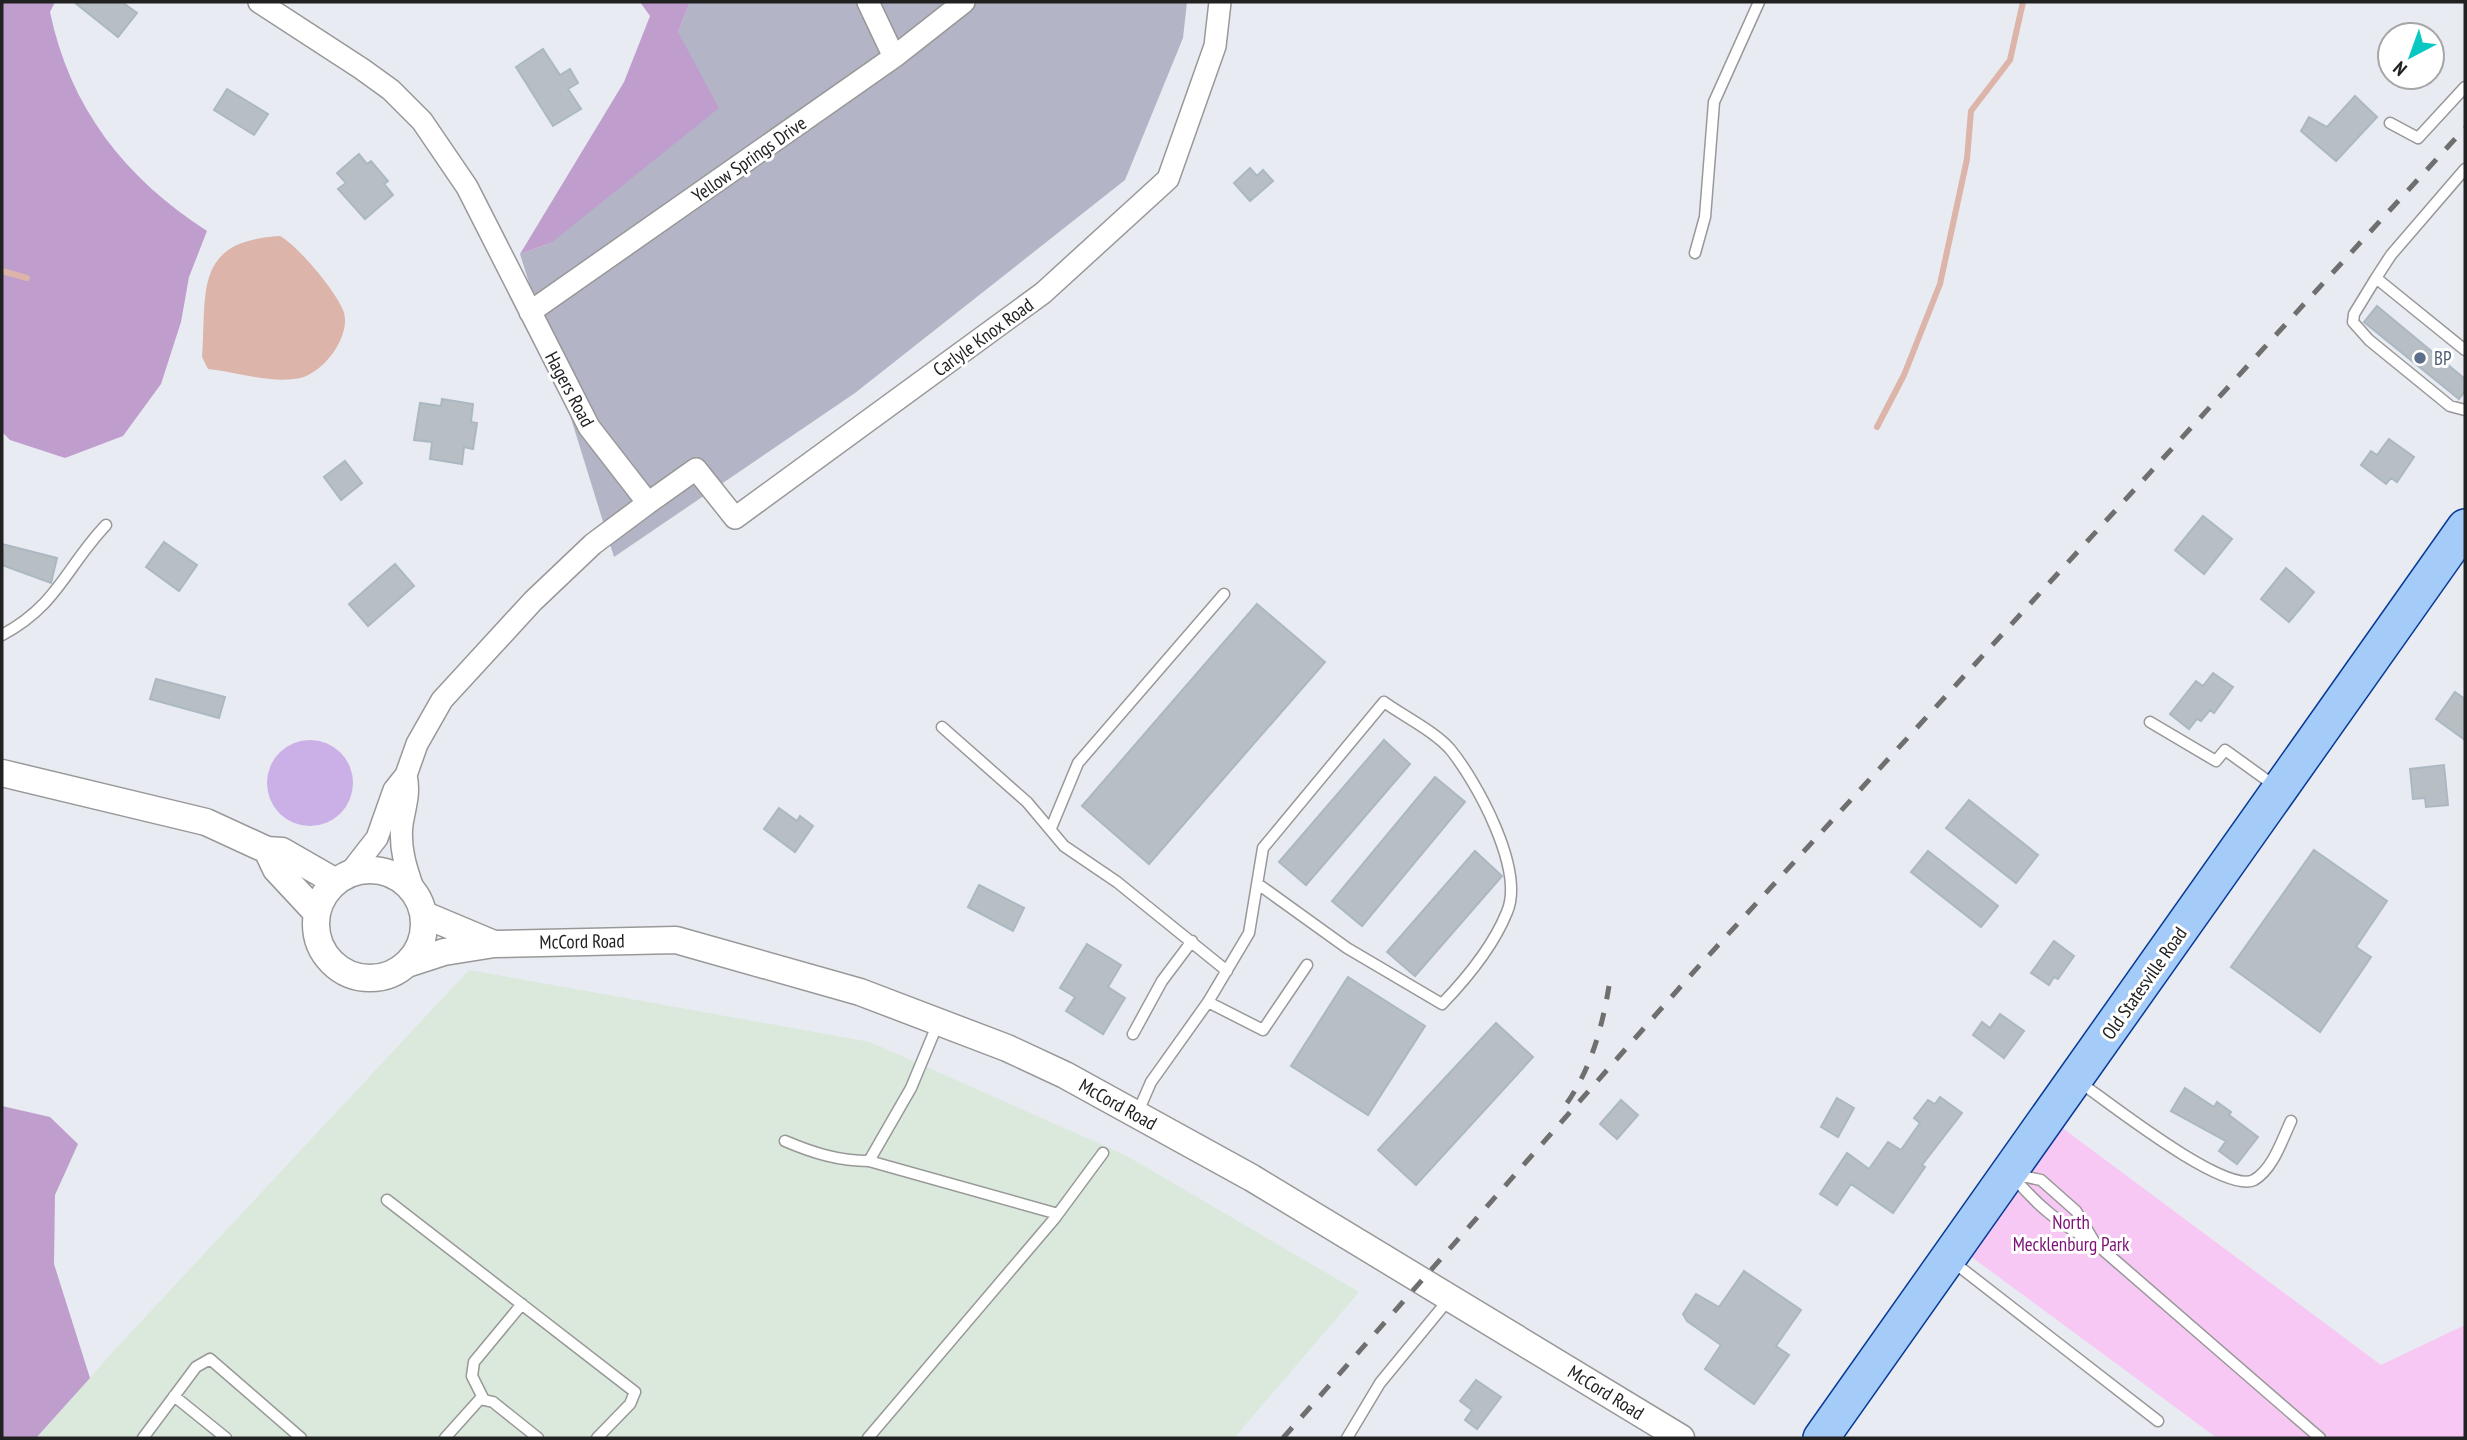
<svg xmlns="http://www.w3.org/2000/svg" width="2467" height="1440" font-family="'PT Sans Narrow',sans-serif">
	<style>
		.industrial { fill: #dae9dc }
		.construction { fill: #b3b4c5 }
		.grass { fill: #cbb0e8 }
		.forest { fill: #bf9ece }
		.park { fill: #f8c8f5 }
		.water { fill: #dcb4aa }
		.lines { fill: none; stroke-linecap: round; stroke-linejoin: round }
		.stream { stroke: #dcb4aa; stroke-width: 6 }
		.building { fill: #b7bfc5; stroke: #abb8c2; stroke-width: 2 }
		.service-casing { stroke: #989898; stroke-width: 13 }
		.minor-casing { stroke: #989898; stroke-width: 24 }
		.tertiary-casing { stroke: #989898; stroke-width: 29 }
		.primary-casing { stroke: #073a96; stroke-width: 38 }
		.service { stroke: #fff; stroke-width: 10 }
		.minor { stroke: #fff; stroke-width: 21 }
		.tertiary { stroke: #fff; stroke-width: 26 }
		.primary { stroke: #a5cbf8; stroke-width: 35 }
		.rail { stroke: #6f6f6f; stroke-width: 5; stroke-dasharray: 14 14; stroke-linecap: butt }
		.service-dot { fill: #5c6f8a; stroke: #fff; stroke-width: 2.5 }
		.labels { text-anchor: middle; stroke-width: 6; stroke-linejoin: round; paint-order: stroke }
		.street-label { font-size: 19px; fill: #212121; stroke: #fff }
		.service-label { font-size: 19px; fill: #4e5e75; stroke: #fff; text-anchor: start }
		.park-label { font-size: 19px; fill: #7c1176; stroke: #fff }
	</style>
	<rect width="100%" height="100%" fill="#e8ebf1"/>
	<path class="industrial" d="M469 970 870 1042 1125 1155 1359 1292 1234 1438H36L121 1343Z"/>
	<path class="construction" d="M690 2H1187L1183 38 1125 180 855 393 614 557 520 254 551 243 678 32Z"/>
	<path class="grass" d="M267 783a43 43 0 1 1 86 0a43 43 0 1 1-86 0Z"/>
	<path class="forest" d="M2 2H55L50 12C70 108 125 178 207 231L189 277 181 322 161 384 123 436 65 458 10 440 2 432Z
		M640 2H690L678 32 719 108 551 243 520 254 624 82 650 16Z
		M2 1106 50 1117 78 1144 55 1195 54 1264 90 1378 36 1438H2Z"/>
	<path class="park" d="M2049 1118 2381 1365 2465 1325V1438H2217L1958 1247Z"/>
	<path class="water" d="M280 236C298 246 335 290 343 310 353 334 324 373 300 378 271 384 238 372 208 369L202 357C207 291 193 241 280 236Z"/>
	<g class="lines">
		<path class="stream" d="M2 271 27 278
			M1877 427 1904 375 1940 284 1967 159 1971 111 2010 60 2023 2"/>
	</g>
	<path class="building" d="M74 2H122L137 13 118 37Z
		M543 49 560 75 570 69 578 83 568 89 581 109 553 126 516 67Z
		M227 89 268 114 254 135 214 110Z
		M2355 96 2377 117 2336 161 2301 131 2309 117 2327 127Z
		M359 154 367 164 371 161 388 181 384 184 393 195 365 219 338 189 346 183 337 173Z
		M1250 168 1257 176 1263 170 1273 181 1250 201 1234 183Z
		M2377 306 2465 379V391L2459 399 2364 322Z
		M442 399 473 404 471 422 477 423 473 449 464 447 462 464 430 459 432 442 414 440 420 403 441 406Z
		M2389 439 2414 457 2397 482 2391 478 2386 484 2361 465 2371 451 2377 455Z
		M345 461 362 483 341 500 324 477Z
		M2203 516 2232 539 2204 574 2175 550Z
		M164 542 197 565 179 591 146 567Z
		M2 544 57 558 51 583 2 565Z
		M395 564 414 586 368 626 349 604Z
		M2286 568 2314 592 2289 622 2261 599Z
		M1257 604 1325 662 1149 864 1082 806Z
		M2213 673 2233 687 2214 713 2210 710 2201 721 2197 719 2189 729 2170 714 2196 681 2203 686Z
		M156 679 225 697 219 718 150 699Z
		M2455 692 2465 699V740L2436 719Z
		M1384 740 1410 764 1306 885 1279 862Z
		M2444 765 2448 805 2426 807 2425 798 2413 799 2410 769Z
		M1435 777 1465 802 1362 926 1332 901Z
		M1969 800 2038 855 2016 883 1946 828Z
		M779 808 797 821 800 816 813 826 795 852 764 829Z
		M2314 850 2387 901 2356 947 2371 957 2320 1032 2231 967Z
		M1475 851 1502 876 1415 976 1387 952Z
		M1928 851 1998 906 1981 927 1911 872Z
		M979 885 1024 908 1013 931 968 907Z
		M2054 941 2074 956 2058 979 2054 977 2049 985 2031 973Z
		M1087 944 1121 965 1108 987 1125 998 1103 1034 1066 1011 1075 997 1060 988Z
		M1348 977 1425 1026 1368 1115 1291 1066Z
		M2000 1014 2024 1031 2004 1058 1973 1035 1982 1022 1990 1028Z
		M1496 1023 1533 1057 1416 1185 1378 1150Z
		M2185 1088 2214 1107 2217 1102 2231 1112 2229 1115 2258 1137 2237 1164 2219 1151 2226 1141 2171 1111Z
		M1940 1097 1962 1113 1922 1165 1925 1167 1893 1213 1851 1184 1837 1205 1820 1194 1847 1153 1869 1169 1888 1142 1901 1150 1920 1123 1914 1118 1928 1100 1935 1104Z
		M1837 1098 1854 1108 1838 1137 1821 1127Z
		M1621 1100 1638 1115 1617 1139 1600 1124Z
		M1744 1271 1801 1310 1776 1346 1789 1355 1754 1404 1705 1369 1721 1345 1687 1321 1683 1314 1696 1294 1719 1307Z
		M1476 1380 1501 1397 1477 1429 1465 1420 1472 1410 1460 1401Z"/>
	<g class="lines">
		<defs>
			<path id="service" d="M2390 123 2418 138 2465 87
				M2465 169 2391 255 2376 278 2465 350
				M1695 253 1705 217 1714 102 1759 2
				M2376 278 2354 314 2353 322 2369 340 2450 406 2465 410
				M2 635C58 605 66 567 106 525
				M2150 722 2216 761 2225 750 2275 786
				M942 727 1027 802 1064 846 1117 882 1227 971
				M1051 828 1078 763 1224 594
				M1208 1002 1263 1030 1307 965
				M1133 1034 1162 981 1192 941
				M2078 1081C2107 1101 2225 1195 2254 1180 2273 1169 2282 1140 2291 1121
				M1137 1114 1151 1082 1208 1002 1249 933 1263 848 1384 702C1405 717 1434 731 1450 749 1477 782 1525 870 1507 912 1493 947 1467 978 1442 1004L1347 948 1258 884
				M785 1141C813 1153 839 1161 869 1161L1058 1214
				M869 1161 911 1088 938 1023
				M2013 1174 2041 1180 2076 1211 2095 1243
				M2012 1175C2036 1205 2061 1225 2095 1243L2320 1438
				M387 1200 635 1392 630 1404 597 1438
				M1952 1261 2158 1421
				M174 1396 226 1438
				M484 1400 472 1376 474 1362 522 1304
				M143 1438 196 1367 210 1359 301 1438
				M445 1438 480 1399 493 1402 538 1438
				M868 1438 1055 1218 1103 1153
				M1347 1438 1380 1383 1449 1299"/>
			<path id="minor" d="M259 2 362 69 391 90 422 121 467 187 589 427 648 503 593 544 533 601 442 700 417 744 406 775 394 790 377 838 349 874
				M868 2 894 57
				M530 312 894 57 964 2
				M648 503 696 469 735 518 1043 293 1168 179 1215 46 1220 2
				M406 775C410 794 405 806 402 824 399 850 407 871 415 894"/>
			<path id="tertiary" d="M2 773 206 822 267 850 282 851 336 882
				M267 850 276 869 316 912
				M316 924a54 54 0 1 1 108 0a54 54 0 1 1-108 0Z
				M425 915 494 944
				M407 964 444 952 494 944 676 940 860 992 1007 1048 1065 1075 1252 1178 1681 1438"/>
			<path id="primary" d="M1821 1438 2465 527"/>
		</defs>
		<use href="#service" class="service-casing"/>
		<use href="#minor" class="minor-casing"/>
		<use href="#tertiary" class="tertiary-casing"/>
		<use href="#primary" class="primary-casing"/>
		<use href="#service" class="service"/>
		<use href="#minor" class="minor"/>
		<use href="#tertiary" class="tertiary"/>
		<use href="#primary" class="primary"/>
		<path class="rail" d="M1567 1103C1591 1068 1602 1028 1609 986
			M1283 1438 1689 977 2465 128"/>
	</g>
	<circle class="service-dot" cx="2420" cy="358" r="7"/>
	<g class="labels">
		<g class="street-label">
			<text transform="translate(749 159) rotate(-35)" y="7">Yellow Springs Drive</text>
			<text transform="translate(983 337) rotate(-36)" y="7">Carlyle Knox Road</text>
			<text transform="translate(570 389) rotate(62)" y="7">Hagers Road</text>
			<text transform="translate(582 941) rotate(-1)" y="7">McCord Road</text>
			<text transform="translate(2144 983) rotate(-55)" y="7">Old Statesville Road</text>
			<text transform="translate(1118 1104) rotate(29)" y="7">McCord Road</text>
			<text transform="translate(1606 1392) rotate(32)" y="7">McCord Road</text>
		</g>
		<g class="service-label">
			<text x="2434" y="365">BP</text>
		</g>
		<g class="park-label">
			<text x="2071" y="1229">North<tspan x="2071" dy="22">Mecklenburg Park</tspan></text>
		</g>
	</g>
	<rect width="2467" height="1440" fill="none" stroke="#212121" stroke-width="7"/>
	<g transform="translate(2411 56) rotate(221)"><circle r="33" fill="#ffffff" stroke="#a6a6a6" stroke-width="2"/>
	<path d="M0-5L12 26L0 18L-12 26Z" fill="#09c8c3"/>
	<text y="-10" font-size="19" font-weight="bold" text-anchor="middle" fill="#212121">N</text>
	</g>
</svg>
